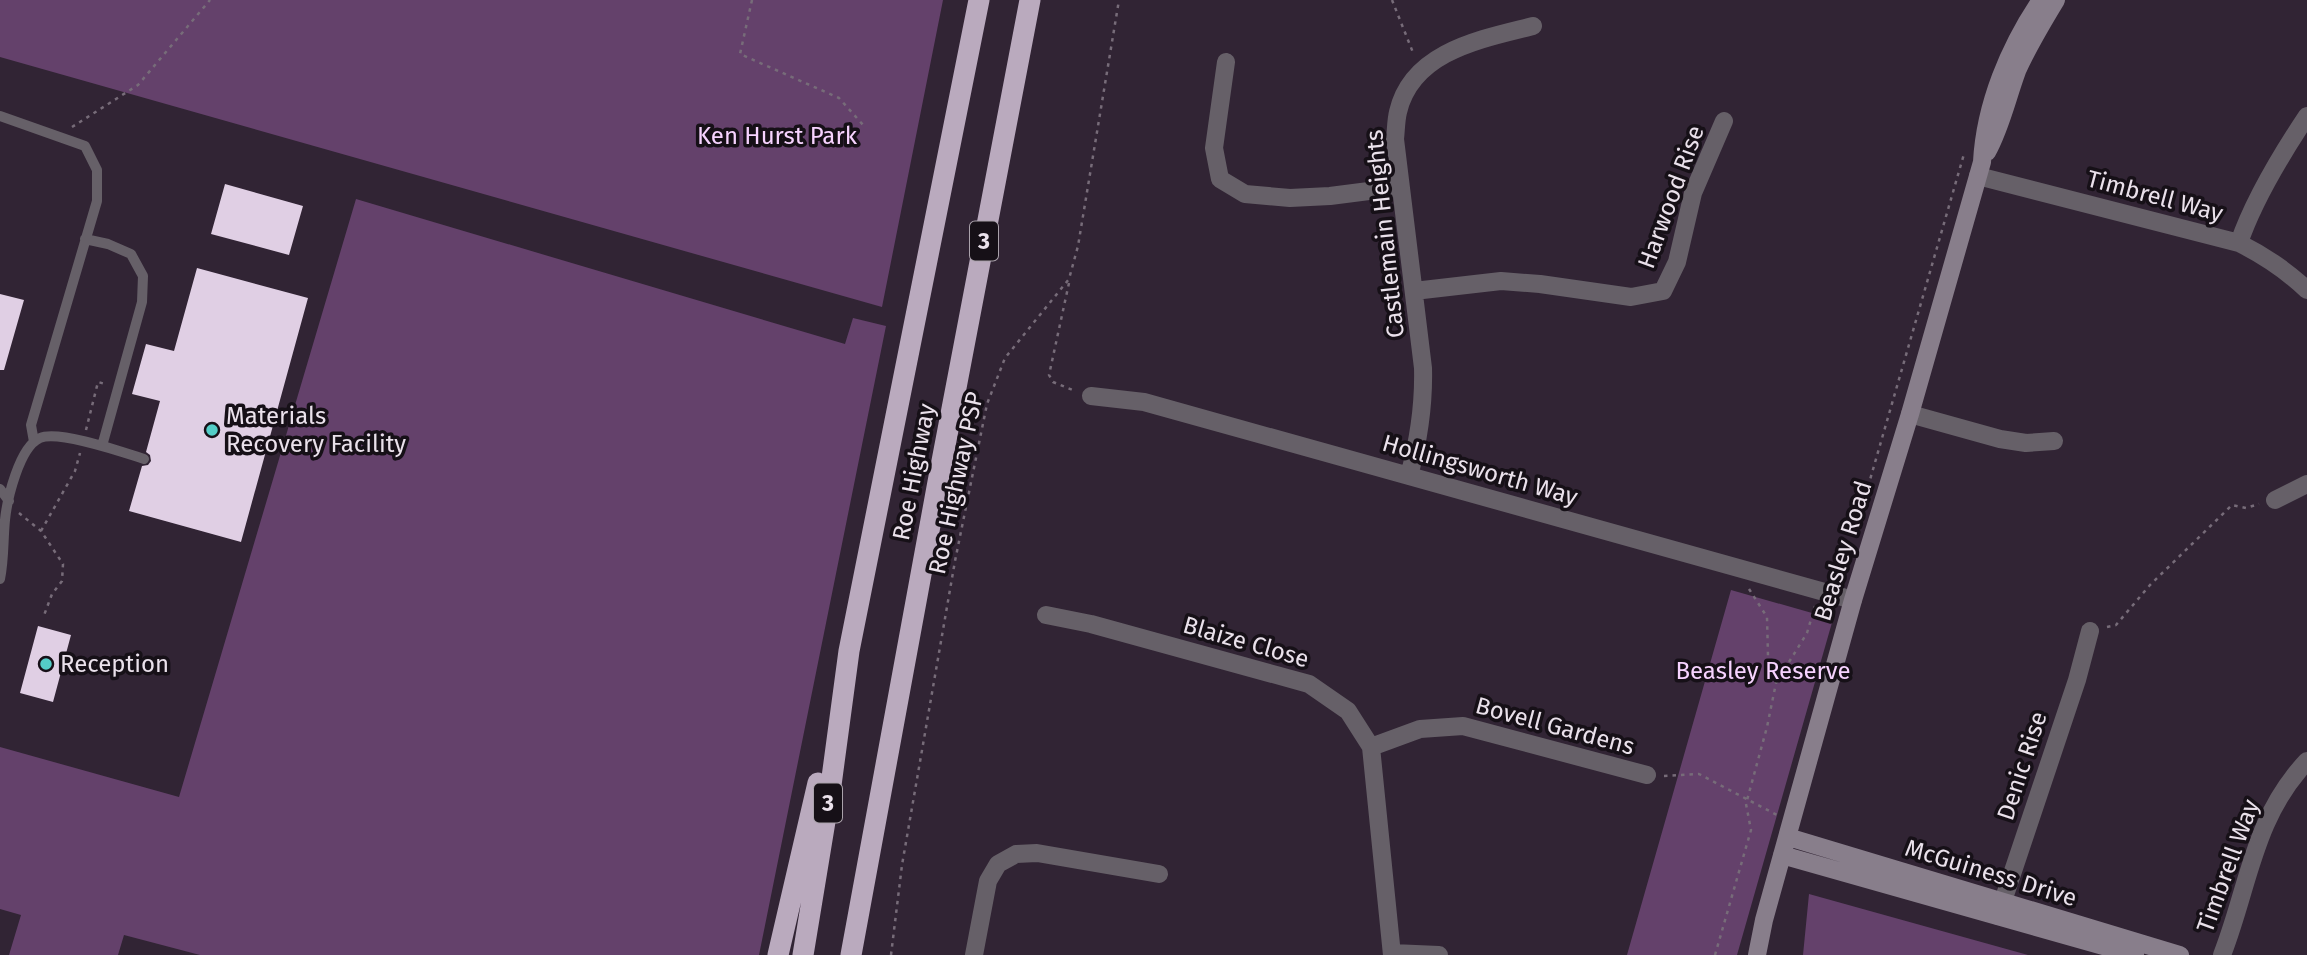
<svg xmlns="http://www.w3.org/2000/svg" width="2307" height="955" font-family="'Fira Sans',sans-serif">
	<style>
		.green { fill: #64416b }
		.building { fill: #e0cfe4 }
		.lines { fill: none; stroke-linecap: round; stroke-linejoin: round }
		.path { stroke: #776c79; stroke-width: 2.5; stroke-dasharray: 3.5 5; stroke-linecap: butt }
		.lane { stroke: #666068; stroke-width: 10 }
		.street { stroke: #666068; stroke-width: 18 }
		.secondary { stroke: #887e8b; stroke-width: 18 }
		.highway { stroke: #baaabe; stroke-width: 21 }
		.poi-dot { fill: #54cdc7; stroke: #161017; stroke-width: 2.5 }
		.labels { text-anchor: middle; stroke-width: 7; stroke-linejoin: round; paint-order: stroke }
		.shield { fill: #161017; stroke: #aaa2ab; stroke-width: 2 }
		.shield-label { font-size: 23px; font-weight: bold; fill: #eae1eb }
		.park-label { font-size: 24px; fill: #f7d3ff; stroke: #161017 }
		.street-label { font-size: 24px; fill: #eae1eb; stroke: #161017 }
		.poi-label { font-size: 24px; fill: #eae1eb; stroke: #161017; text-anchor: start }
	</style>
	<rect width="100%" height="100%" fill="#312434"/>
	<path class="green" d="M0 0H943L882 307 0 57Z
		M356 199 845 344 853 318 886 326 759 955H200L124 935 118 955H9L21 915 0 909V747L179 797Z
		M1731 590 1833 619 1737 955H1627Z
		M1809 894 2028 955H1803Z"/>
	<path class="building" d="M225 184 303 206 289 255 211 234Z
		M197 268 308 298 241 542 129 511 142 466 148 465 151 461 150 455 146 452 160 401 132 394 146 344 174 351Z
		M0 294 24 300 4 370H0Z
		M38 626 71 635 53 702 20 693Z"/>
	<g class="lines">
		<path class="path" d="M752 0 740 54 839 98 864 126
			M1392 0 1414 55
			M72 127 138 85 210 0
			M1069 283 1049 375 1053 382 1075 391
			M86 430 98 382 105 384
			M1861 511 1964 154
			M19 513 41 531 63 564 62 581 52 594 43 618
			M41 531 75 471 80 453
			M1829 574 1840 565 1849 550
			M1749 589 1767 617 1768 656 1776 683
			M2107 627 2116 625 2150 585 2232 505 2246 508 2259 504
			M1664 776 1699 774 1777 815
			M891 955 902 865 955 561 987 404 1005 358 1069 279 1078 246 1119 0
			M1715 955 1751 830 1746 804 1767 727 1776 683 1807 633 1815 606"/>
		<path class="lane" d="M0 116 85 146 97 170V201L31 425 34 442
			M85 239 108 244 131 254 143 276 142 302 102 446
			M0 489 9 501
			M0 579C4 560 3 540 5 520 7 500 19 447 40 438 59 430 122 452 144 459"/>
		<path class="street" d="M1226 62 1214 148 1220 179 1245 194 1290 198 1330 196 1400 187
			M1978 176 2239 243C2265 256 2286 270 2307 290
			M2239 243C2254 199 2281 155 2307 116
			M1414 291 1501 281 1540 284 1631 297 1663 291 1677 262 1693 193 1724 121
			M1091 396 1144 402 1853 600
			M1910 414 2000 439 2026 443 2054 441
			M1409 476C1419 439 1424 406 1423 368L1395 139C1396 130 1396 120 1398 112 1412 51 1482 39 1533 26
			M2275 500 2307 484
			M1046 615 1091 624 1309 684 1348 711 1371 747 1392 955
			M1371 747 1420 729 1463 726 1647 775
			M1998 916 2077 680 2090 631
			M1392 953 1439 955
			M974 955 988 881 998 864 1016 854 1037 853 1159 874
			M2222 955C2249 886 2253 818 2307 761"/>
		<path class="secondary" d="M1987 152C2001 127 2007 98 2017 71 2028 46 2042 23 2056 0
			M1788 837 2180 955
			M1782 855 2135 955
			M1757 955 1764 920 1853 600 1910 414 1982 162C1985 105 2009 47 2041 0"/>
		<path class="highway" d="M778 955 818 783
			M803 955 831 785 849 651 979 0
			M851 955 938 482 1030 0"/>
	</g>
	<g class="poi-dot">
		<circle cx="212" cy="430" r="7"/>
		<circle cx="46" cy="664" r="7"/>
	</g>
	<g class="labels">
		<g class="shield">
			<rect x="970" y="221.5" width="28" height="39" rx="5"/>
			<rect x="814" y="783.5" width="28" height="39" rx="5"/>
		</g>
		<g class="shield-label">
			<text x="984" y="249">3</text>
			<text x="828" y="811">3</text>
		</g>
		<g class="park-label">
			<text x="777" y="144">Ken Hurst Park</text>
			<text x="1763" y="679">Beasley Reserve</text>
		</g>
		<g class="street-label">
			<text transform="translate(2155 196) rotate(15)" y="8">Timbrell Way</text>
			<text transform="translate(1671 197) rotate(-70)" y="8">Harwood Rise</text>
			<text transform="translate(1385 234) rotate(-96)" y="8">Castlemain Heights</text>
			<text transform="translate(1480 470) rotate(16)" y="8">Hollingsworth Way</text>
			<text transform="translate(914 472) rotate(-79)" y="8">Roe Highway</text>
			<text transform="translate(956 483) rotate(-78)" y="8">Roe Highway PSP</text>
			<text transform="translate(1843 551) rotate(-73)" y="8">Beasley Road</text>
			<text transform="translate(1246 642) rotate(16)" y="8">Blaize Close</text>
			<text transform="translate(1555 726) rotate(15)" y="8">Bovell Gardens</text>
			<text transform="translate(2022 766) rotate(-72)" y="8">Denic Rise</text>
			<text transform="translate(2228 866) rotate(-70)" y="8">Timbrell Way</text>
			<text transform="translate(1991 873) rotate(17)" y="8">McGuiness Drive</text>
		</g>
		<g class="poi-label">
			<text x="226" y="424">Materials<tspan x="226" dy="28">Recovery Facility</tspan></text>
			<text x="60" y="672">Reception</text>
		</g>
	</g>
</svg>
